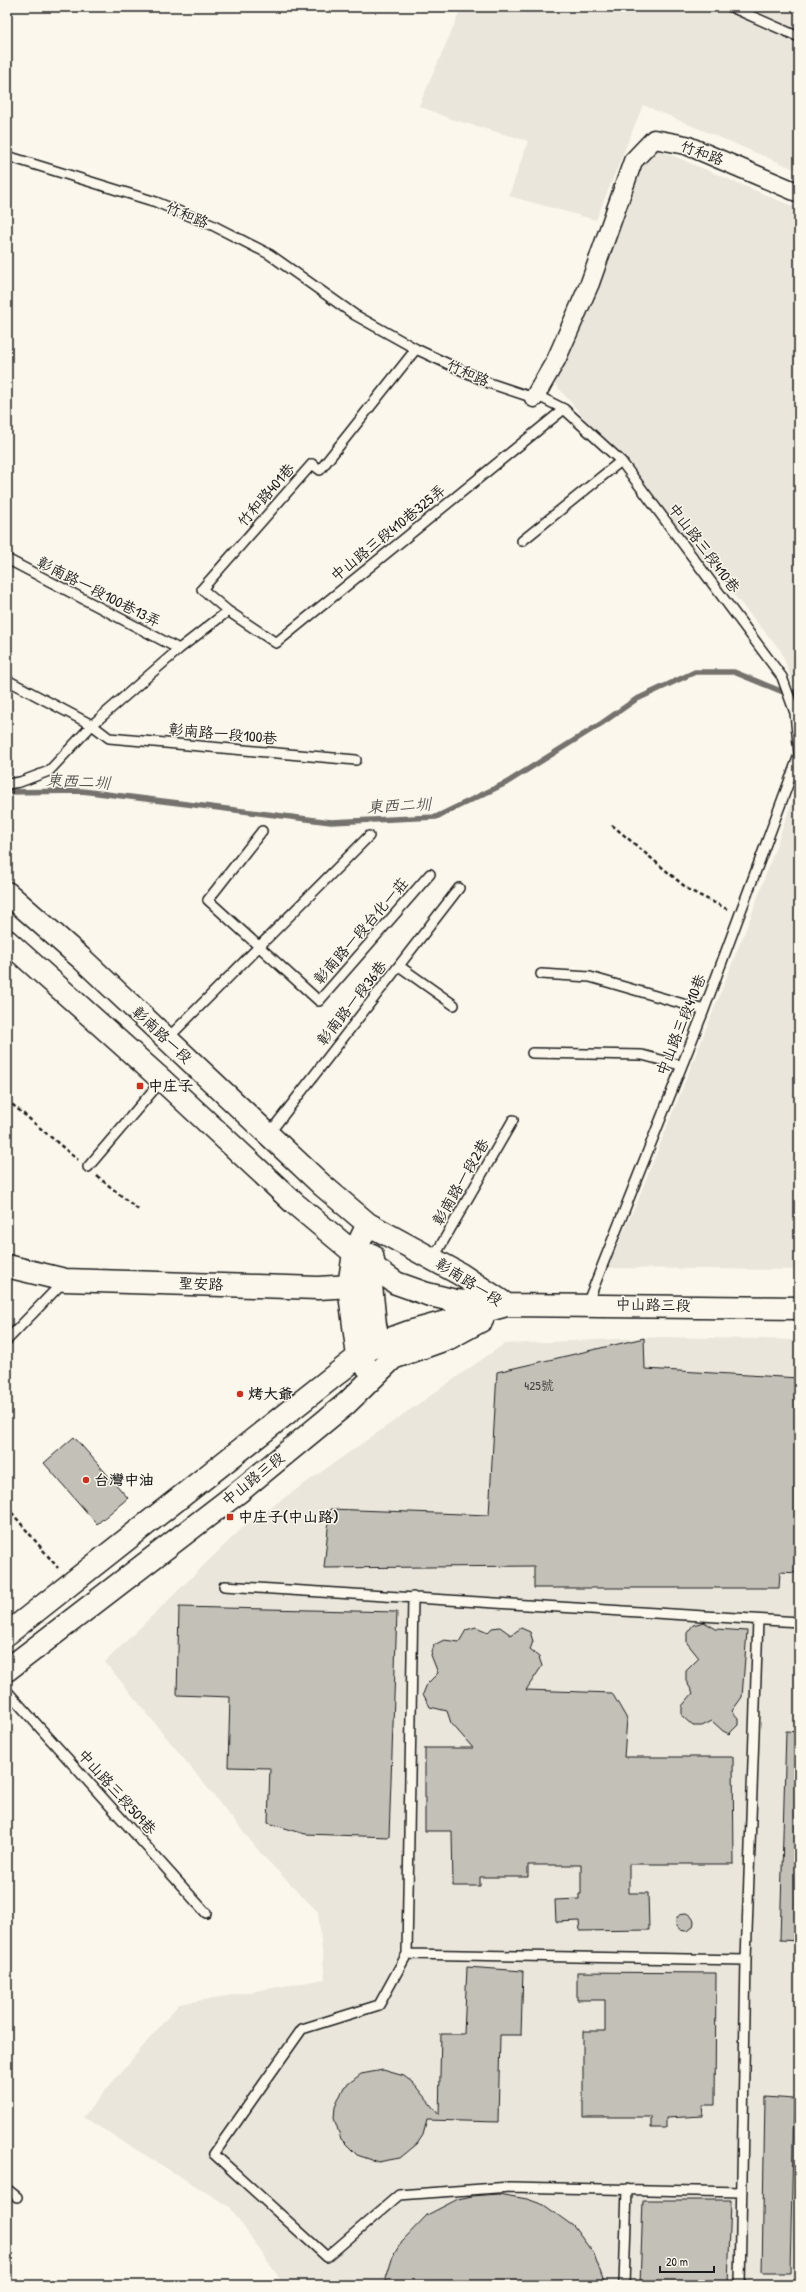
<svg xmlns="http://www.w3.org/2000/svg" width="806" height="2292" font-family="'Patrick Hand','LXGW WenKai TC',sans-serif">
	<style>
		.built { fill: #eae6dc }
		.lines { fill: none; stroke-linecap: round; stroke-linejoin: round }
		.stream { stroke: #74726e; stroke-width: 5.5 }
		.building { fill: #c3c0b8; stroke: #1c1c1c }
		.service-casing { stroke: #1c1c1c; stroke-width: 12 }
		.minor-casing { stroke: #1c1c1c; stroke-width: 21 }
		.tertiary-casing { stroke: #1c1c1c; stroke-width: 25 }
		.primary-casing { stroke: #1c1c1c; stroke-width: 25 }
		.path { stroke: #1c1c1c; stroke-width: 2.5; stroke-dasharray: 4 3; stroke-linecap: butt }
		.service { stroke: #fbf7ec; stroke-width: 9 }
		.minor { stroke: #fbf7ec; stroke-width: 18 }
		.tertiary { stroke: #fbf7ec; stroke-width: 22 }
		.primary { stroke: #fbf7ec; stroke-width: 22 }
		.poi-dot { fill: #c8321e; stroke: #fbf7ec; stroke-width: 1.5 }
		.labels { text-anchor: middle; stroke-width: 3; stroke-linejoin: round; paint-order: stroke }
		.number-label { font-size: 13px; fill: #464543 }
		.street-label { font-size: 15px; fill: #1c1c1c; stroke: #fbf7ec }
		.poi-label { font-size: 15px; font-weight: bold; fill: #1c1c1c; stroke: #fbf7ec; text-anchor: start }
		.water-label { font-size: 16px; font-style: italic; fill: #575653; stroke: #fbf7ec }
	</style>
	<rect width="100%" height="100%" fill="#fbf7ec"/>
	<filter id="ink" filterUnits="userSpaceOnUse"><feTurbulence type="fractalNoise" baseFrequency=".025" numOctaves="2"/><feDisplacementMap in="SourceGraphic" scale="8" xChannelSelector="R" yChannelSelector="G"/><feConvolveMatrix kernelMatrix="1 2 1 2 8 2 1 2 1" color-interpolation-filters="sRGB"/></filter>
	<g filter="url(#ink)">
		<path class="built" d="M462 7H799V171L643 105 596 220 509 196 528 141 451 119 419 106Z
			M652 147 799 209V700L781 651 551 379 634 162Z
			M799 782V1270L607 1268 637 1202 751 916Z
			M662 1337 799 1340V2285H284L230 2207 83 2117 179 2004 325 1979 318 1912 263 1856 105 1662 244 1526 504 1344Z"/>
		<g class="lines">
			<path class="stream" d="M7 792 82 791 331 822 436 817 506 783 602 723 635 700 695 672H734L788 694 799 691"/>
		</g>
		<path class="building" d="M644 1338 645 1369 799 1378V1573L780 1572 779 1588H534V1566L324 1568 330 1509 489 1515 497 1372Z
			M74 1437 128 1498 97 1524 44 1463Z
			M179 1607 397 1612 389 1837 305 1834 268 1823 270 1768 228 1767 230 1697 177 1695Z
			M704 1622 716 1629 747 1631 742 1697 732 1711 738 1718V1725L729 1734 723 1731 712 1721 702 1726H693L682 1716V1706L693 1693 686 1681V1671L699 1658 687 1643V1633L693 1625Z
			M476 1627 488 1632 492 1628 500 1627 511 1635 521 1628 530 1632 533 1641 530 1650 539 1657 542 1666 526 1690 612 1693 627 1719 624 1757H733L734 1864H629V1893H648L649 1930 580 1931 579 1921 556 1922 555 1900 579 1899V1894H581V1865H528V1877H480V1886H453L452 1831H425V1748H473L451 1723 447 1711 430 1707 423 1694 427 1684 438 1673 431 1655 434 1645 444 1640 459 1642 466 1630Z
			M786 1731 799 1732V1941L780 1940Z
			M676 1922a9 9 0 1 1 18 0a9 9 0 1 1-18 0Z
			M467 1967 523 1971 521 2035H500L498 2122 427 2120 423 2135 417 2144 400 2158 378 2162 357 2155 341 2139 334 2118 335 2107 344 2087 361 2074 383 2070 404 2076 413 2083 439 2115 441 2034H464Z
			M577 1972 716 1973 715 2105H702L703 2116 666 2118V2128H651V2117H583V2031H605V2000H577Z
			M765 2097 794 2099 790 2273H762Z
			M498 2194 527 2199 544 2205 573 2226 594 2254 605 2285H384L393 2256 402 2241 427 2215 458 2199 472 2196Z
			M643 2200H731L728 2285H640Z"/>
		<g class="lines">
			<defs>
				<path id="service" d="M731 7 799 37
					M7 156 156 202 212 225 269 254 355 315 416 349 489 383 534 398H542L564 409 621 461 782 677 795 713 799 754
					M416 349 320 470 312 464 202 589 228 611 276 643 564 409
					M522 541 621 461
					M7 559 179 649
					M7 680 92 725 109 738 356 760
					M7 784 20 782 49 771 92 725 179 649 228 611
					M262 831 208 900 319 1001 430 874
					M399 966 454 1005
					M541 974 590 977 704 1010
					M167 1039 369 836
					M532 1053 642 1055 680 1065
					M268 1135 459 888
					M88 1167 162 1080
					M433 1259 513 1120
					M587 1304 704 1010 799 755
					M7 1340 64 1281
					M224 1586 799 1622
					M413 1597 407 1954 746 1960
					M7 1691 206 1913
					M407 1954 379 2005 302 2029 214 2154 327 2257 399 2195 510 2187 742 2192
					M7 2189 17 2197
					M624 2285 627 2189
					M740 2285 746 1960 758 1620"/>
				<path id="minor" d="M534 398 556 360 590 283 633 161 654 139 686 145 799 193"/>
				<path id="tertiary" d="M7 1266 65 1280 318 1288 368 1285"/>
				<path id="primary" d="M7 893 81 958 322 1185 368 1224 460 1274 507 1305
					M7 941 162 1080 294 1203 354 1253 396 1283 427 1294 455 1301 490 1304
					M372 1255 374 1267 371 1285 375 1325 379 1343 389 1354
					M366 1366 358 1357 349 1286 354 1253 368 1224
					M7 1634 358 1357 379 1343 409 1332 507 1305 799 1308
					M7 1670 240 1491 347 1403 393 1358 449 1338 482 1320"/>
			</defs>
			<use href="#service" class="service-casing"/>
			<use href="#minor" class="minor-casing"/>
			<use href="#tertiary" class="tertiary-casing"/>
			<use href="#primary" class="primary-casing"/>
			<path class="path" d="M612 825 689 890 727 909
				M7 1100 78 1160
				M97 1176 140 1211
				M7 1507 58 1568"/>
			<use href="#service" class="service"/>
			<use href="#minor" class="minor"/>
			<use href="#tertiary" class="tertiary"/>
			<use href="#primary" class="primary"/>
		</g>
	</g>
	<g class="poi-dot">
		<rect x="136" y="1082" width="8" height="8" rx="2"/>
		<circle cx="240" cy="1394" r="4"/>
		<circle cx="86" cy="1480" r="4"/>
		<rect x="226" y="1513" width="8" height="8" rx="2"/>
	</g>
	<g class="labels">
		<g class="number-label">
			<text x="539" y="1390">425號</text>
		</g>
		<g class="street-label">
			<text transform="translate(702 153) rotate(20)" y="5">竹和路</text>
			<text transform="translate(187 215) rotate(22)" y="5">竹和路</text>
			<text transform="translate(468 373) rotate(24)" y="5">竹和路</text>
			<text transform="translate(266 495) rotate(-49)" y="5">竹和路401巷</text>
			<text transform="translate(388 533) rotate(-39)" y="5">中山路三段410巷325弄</text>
			<text transform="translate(704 548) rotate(53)" y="5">中山路三段410巷</text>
			<text transform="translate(99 592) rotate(27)" y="5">彰南路一段100巷13弄</text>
			<text transform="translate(223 734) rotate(5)" y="5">彰南路一段100巷</text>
			<text transform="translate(361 931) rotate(-49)" y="5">彰南路一段台化一莊</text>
			<text transform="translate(352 1003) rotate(-52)" y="5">彰南路一段36巷</text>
			<text transform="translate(681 1025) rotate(-68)" y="5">中山路三段410巷</text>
			<text transform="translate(162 1035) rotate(43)" y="5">彰南路一段</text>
			<text transform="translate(461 1182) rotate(-60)" y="5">彰南路一段2巷</text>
			<text transform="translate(469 1282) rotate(32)" y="5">彰南路一段</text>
			<text transform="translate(201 1284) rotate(2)" y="5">聖安路</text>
			<text transform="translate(653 1305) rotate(1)" y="5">中山路三段</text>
			<text transform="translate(253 1479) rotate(-39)" y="5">中山路三段</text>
			<text transform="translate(117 1792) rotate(48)" y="5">中山路三段509巷</text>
		</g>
		<g class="poi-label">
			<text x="148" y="1091">中庄子</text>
			<text x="248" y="1399">烤大爺</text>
			<text x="94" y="1485">台灣中油</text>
			<text x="238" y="1522">中庄子(中山路)</text>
		</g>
		<g class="water-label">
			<text transform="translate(78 781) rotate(3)" y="6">東西二圳</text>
			<text transform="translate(399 805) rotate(-3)" y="6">東西二圳</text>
		</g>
	</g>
	<rect width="806" height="2292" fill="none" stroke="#fbf7ec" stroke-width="24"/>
	<rect x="12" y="12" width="782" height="2268" fill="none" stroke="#1c1c1c" stroke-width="1.5" filter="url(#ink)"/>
	<path d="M660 2266v6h54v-6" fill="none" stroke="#1c1c1c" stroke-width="2"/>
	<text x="666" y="2266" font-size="12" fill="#1c1c1c" stroke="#fbf7ec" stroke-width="3" paint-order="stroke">20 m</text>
</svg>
